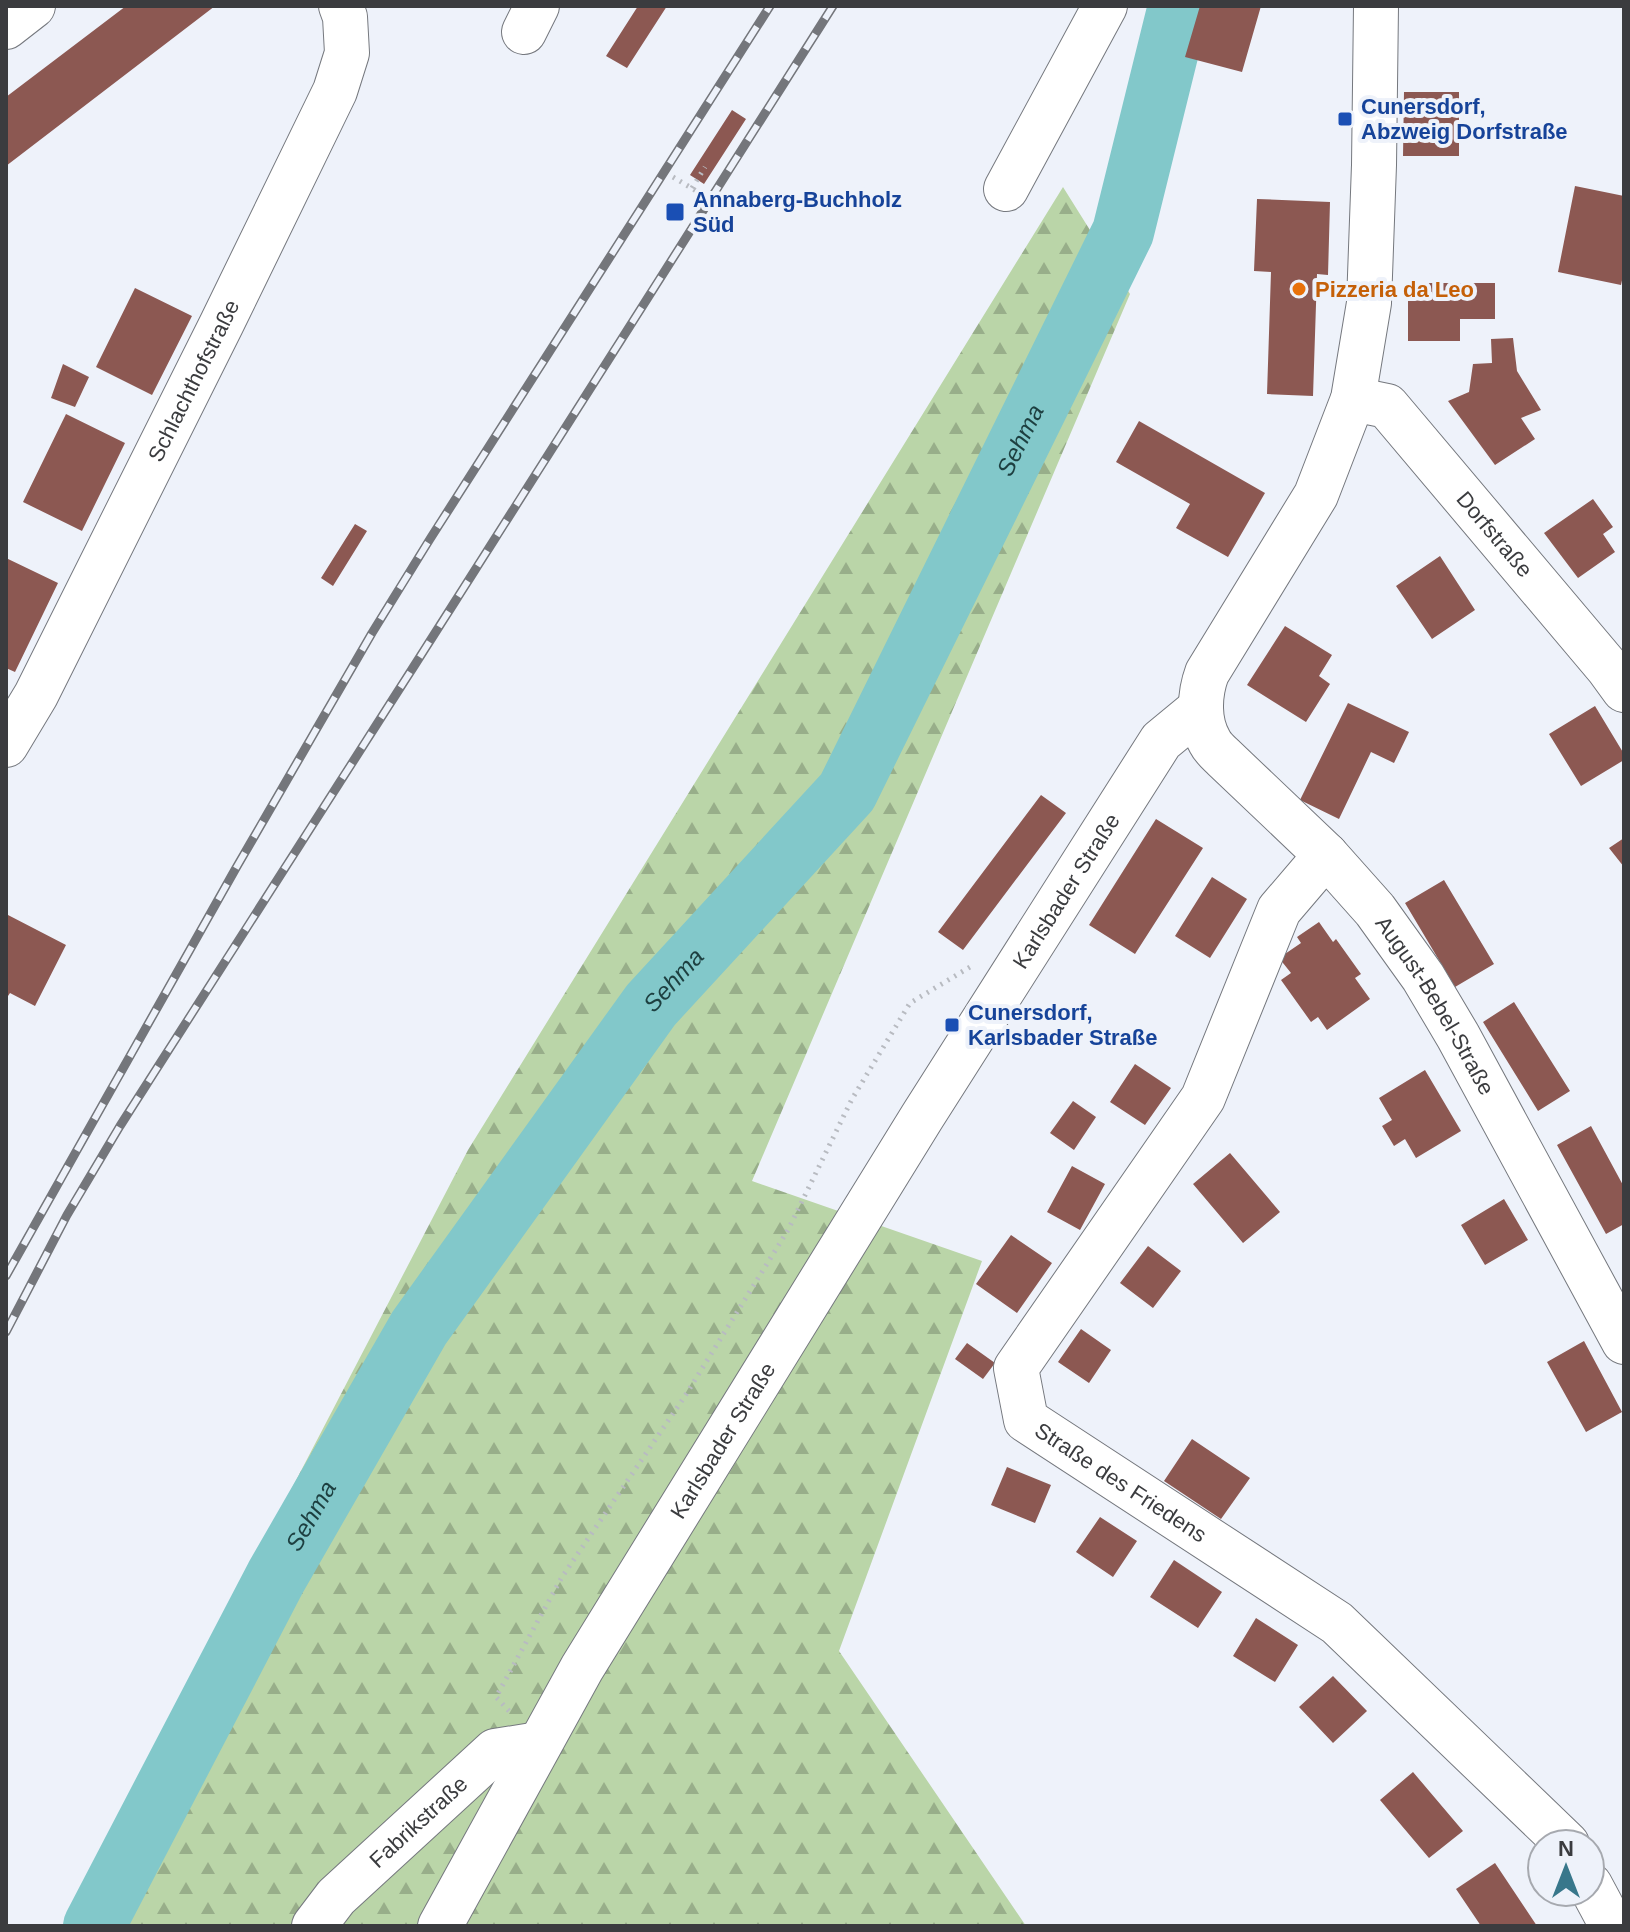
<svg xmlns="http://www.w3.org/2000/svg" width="1630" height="1932" font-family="Helvetica,sans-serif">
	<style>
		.forest { fill: url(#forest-firs) }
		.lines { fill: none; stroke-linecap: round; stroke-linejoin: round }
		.river { stroke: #82c8ca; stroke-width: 62 }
		.building { fill: #8c5852 }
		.minor-casing { stroke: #75787e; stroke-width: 46 }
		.major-casing { stroke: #75787e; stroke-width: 46 }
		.path { stroke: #b8bbc1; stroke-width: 5; stroke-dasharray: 2 6; stroke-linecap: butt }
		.minor { stroke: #fff; stroke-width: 44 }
		.major { stroke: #fff; stroke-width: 44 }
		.rail-casing { stroke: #74767b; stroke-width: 9 }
		.rail { stroke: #eef2fa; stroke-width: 6; stroke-dasharray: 18; stroke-linecap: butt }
		.transit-dot { fill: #1a4fb4; stroke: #eef2fa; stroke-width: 3 }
		.food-dot { fill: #e8710a; stroke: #eef2fa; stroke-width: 3 }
		.labels { text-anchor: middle; stroke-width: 8; stroke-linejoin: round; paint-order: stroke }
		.transit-label { font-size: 22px; font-weight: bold; fill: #164399; stroke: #eef2fa; text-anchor: start }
		.food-label { font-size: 22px; font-weight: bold; fill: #c56008; stroke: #eef2fa; text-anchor: start }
		.street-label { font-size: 22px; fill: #3b3c3f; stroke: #eef2fa }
		.water-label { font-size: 24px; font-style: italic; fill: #1d3f40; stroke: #eef2fa }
	</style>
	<defs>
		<pattern id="forest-firs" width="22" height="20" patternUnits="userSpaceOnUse" patternTransform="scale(2)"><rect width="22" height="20" fill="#bad5a8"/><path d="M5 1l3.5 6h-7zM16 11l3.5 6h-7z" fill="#98ae8a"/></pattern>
	</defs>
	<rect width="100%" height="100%" fill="#eef2fa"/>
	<path class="forest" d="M1063 187 1130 294 752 1181 982 1261 839 1651 1026 1926H64L468 1150Z"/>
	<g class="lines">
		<path class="river" id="s1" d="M94 1926 276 1577 419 1328 651 1005 847 792 1123 232 1179 6"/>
	</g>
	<path class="building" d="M126 6H215L6 166V97Z
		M638 6H667L627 68 606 56Z
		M1200 6H1261L1242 72 1185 57Z
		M1404 92H1459V156H1403Z
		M732 110 746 119 704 184 690 175Z
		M1575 186 1624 196V271L1621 285 1558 272Z
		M1257 199 1330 202 1328 275 1317 274 1313 396 1267 394 1271 272 1254 271Z
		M1408 283H1495V319H1460V341H1408Z
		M135 288 192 316 152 395 96 367Z
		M1513 338 1517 371 1541 410 1521 418 1535 439 1495 465 1448 401 1469 392 1473 364 1492 363 1491 339Z
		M63 364 89 377 75 407 51 398Z
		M66 414 125 443 82 531 23 502Z
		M1139 421 1265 493 1228 557 1176 528 1190 504 1116 462Z
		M1593 499 1613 527 1603 534 1615 552 1578 578 1544 533Z
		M355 524 367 531 333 586 321 578Z
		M1440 556 1475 610 1432 639 1396 586Z
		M6 558 58 583 15 672 6 668Z
		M1285 626 1332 655 1319 676 1330 684 1306 722 1247 685Z
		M1348 703 1409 732 1394 763 1371 752 1339 819 1300 800Z
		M1595 706 1624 754V760L1581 786 1549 734Z
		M1041 795 1066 813 963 950 938 932Z
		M1156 819 1203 848 1135 954 1089 925Z
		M1624 838V867L1609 848Z
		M1212 877 1247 899 1210 958 1175 936Z
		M1444 880 1494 964 1455 987 1405 903Z
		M8 915 66 945 35 1006 10 993 6 999V918Z
		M1319 922 1333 942 1336 939 1361 974 1355 978 1370 999 1327 1030 1318 1017 1311 1022 1281 980 1291 973 1279 958 1301 943 1297 937Z
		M1514 1002 1570 1091 1538 1111 1483 1022Z
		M1135 1064 1171 1088 1145 1125 1110 1102Z
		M1425 1070 1461 1131 1416 1158 1405 1139 1394 1146 1382 1126 1392 1120 1379 1098Z
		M1073 1101 1096 1117 1074 1150 1050 1133Z
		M1591 1126 1624 1187V1224L1606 1234 1557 1145Z
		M1230 1153 1280 1212 1243 1243 1193 1184Z
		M1072 1166 1105 1184 1080 1230 1047 1212Z
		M1504 1199 1528 1240 1485 1265 1461 1225Z
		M1011 1235 1052 1263 1017 1313 976 1284Z
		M1148 1246 1181 1271 1153 1308 1120 1283Z
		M1081 1329 1111 1350 1089 1383 1058 1362Z
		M1584 1341 1622 1412 1586 1432 1547 1362Z
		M967 1343 995 1363 983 1379 955 1359Z
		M1192 1439 1250 1478 1221 1519 1164 1481Z
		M1007 1467 1051 1485 1035 1523 991 1505Z
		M1100 1517 1137 1541 1113 1577 1076 1552Z
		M1174 1560 1222 1592 1198 1628 1150 1597Z
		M1256 1618 1298 1645 1275 1682 1233 1656Z
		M1333 1676 1367 1711 1333 1743 1299 1707Z
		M1413 1772 1463 1831 1429 1858 1380 1800Z
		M1495 1863 1537 1926H1481L1456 1889Z"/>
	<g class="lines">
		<defs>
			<g id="minor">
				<path d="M524 32 537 6"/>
				<path d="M1006 189 1105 6"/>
				<path id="s2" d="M1353 399 1387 406 1608 668 1624 690"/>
				<path id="s3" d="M6 745 36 695 222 323 335 91 347 53 345 17 341 6"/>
				<path id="s4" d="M1326 855 1279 910 1203 1098 1016 1368 1026 1420 1337 1623 1567 1844"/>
				<path d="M1590 1885 1612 1926"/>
				<path id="s5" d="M314 1926 336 1897 495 1751 539 1744"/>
			</g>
			<g id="major">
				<path id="s6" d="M1376 6 1374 165 1369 303 1353 399 1316 495 1207 673C1199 695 1198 722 1210 742 1213 748 1219 753 1223 757L1326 855 1375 910 1423 977 1458 1036 1624 1342"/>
				<path d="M6 27 33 6"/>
				<path id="s7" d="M440 1926 582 1668 922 1117 1161 741 1201 708"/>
			</g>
		</defs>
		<use href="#minor" class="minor-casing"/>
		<use href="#major" class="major-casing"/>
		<path class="path" d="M673 177 703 195
			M692 188 705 167
			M509 1711 496 1697 562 1577 685 1396 788 1230 852 1099 910 1003 970 967"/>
		<use href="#minor" class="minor"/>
		<use href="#major" class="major"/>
		<defs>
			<path id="rail" d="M6 1276 236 868 372 633 430 539 770 6
				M6 1332 67 1215 120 1126 416 663 833 6"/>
		</defs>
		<use href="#rail" class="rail-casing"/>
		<use href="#rail" class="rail"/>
	</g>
	<g class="transit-dot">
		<rect x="1337" y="111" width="16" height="16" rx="4"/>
		<rect x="665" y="202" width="20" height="20" rx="4"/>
		<rect x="944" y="1017" width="16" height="16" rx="4"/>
	</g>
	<circle class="food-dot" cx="1299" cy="289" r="8"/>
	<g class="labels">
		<g class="transit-label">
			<text x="1361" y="114">Cunersdorf,<tspan x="1361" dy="25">Abzweig Dorfstraße</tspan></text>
			<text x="693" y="207">Annaberg-Buchholz<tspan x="693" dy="25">Süd</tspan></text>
			<text x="968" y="1020">Cunersdorf,<tspan x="968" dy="25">Karlsbader Straße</tspan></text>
		</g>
		<g class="food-label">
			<text x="1315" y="297">Pizzeria da Leo</text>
		</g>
		<g class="street-label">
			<text dy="8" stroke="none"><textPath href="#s3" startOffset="410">Schlachthofstraße</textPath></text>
			<text dy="8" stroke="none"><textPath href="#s2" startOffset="202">Dorfstraße</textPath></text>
			<text dy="8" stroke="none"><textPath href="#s7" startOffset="1210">Karlsbader Straße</textPath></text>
			<text dy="8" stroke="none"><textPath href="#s6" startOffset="1126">August-Bebel-Straße</textPath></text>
			<text dy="8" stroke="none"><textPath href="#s7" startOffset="562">Karlsbader Straße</textPath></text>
			<text dy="8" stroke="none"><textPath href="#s4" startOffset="770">Straße des Friedens</textPath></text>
			<text dy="8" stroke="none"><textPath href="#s5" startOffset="148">Fabrikstraße</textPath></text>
		</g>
		<g class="water-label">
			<text dy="8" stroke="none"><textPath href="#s1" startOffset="1760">Sehma</textPath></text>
			<text dy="8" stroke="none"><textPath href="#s1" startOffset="1112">Sehma</textPath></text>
			<text dy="8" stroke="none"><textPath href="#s1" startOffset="464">Sehma</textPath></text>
		</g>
	</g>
	<rect width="1630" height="1932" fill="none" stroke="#3b3c3f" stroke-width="16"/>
	<g transform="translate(1566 1868)"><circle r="38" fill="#eef2fa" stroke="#a6a9af" stroke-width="2"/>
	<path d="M0-6L14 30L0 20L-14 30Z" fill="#38778b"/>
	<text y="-12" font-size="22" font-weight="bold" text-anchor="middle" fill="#3b3c3f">N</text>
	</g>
</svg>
